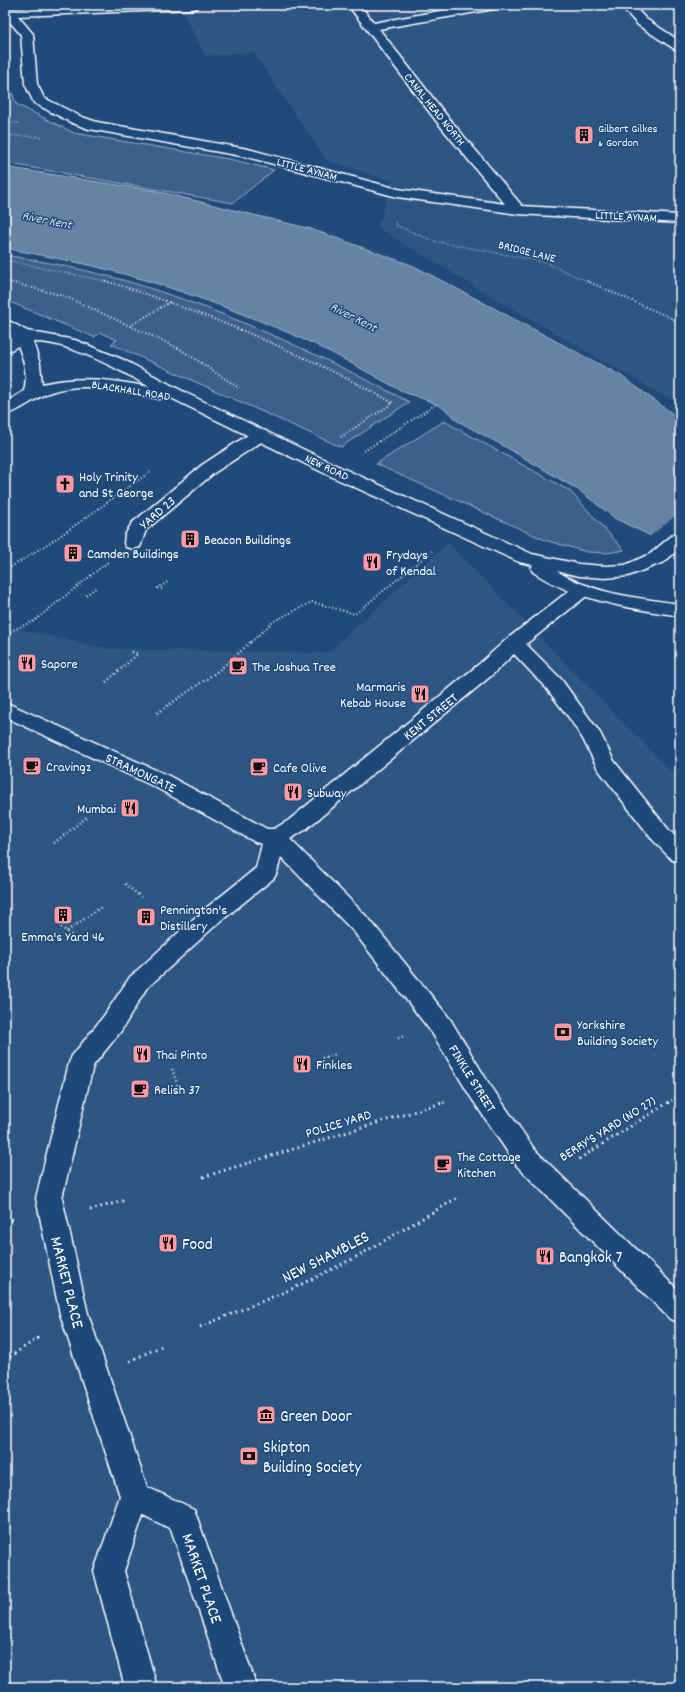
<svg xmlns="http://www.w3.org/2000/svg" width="685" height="1692" font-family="Dekko,sans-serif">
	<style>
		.built { fill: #2e5683 }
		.green { fill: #3c618b; stroke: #9eb0c5 }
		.water { fill: #6583a4; stroke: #a3b5c8 }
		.pier { fill: #1f4a7a }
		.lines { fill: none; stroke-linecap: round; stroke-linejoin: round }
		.minor-casing { stroke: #fff; stroke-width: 3 }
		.highway-casing { stroke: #fff; stroke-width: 3 }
		.path-far3 { stroke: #fff; stroke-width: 1.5; stroke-dasharray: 0.5 2; stroke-linecap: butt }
		.path-far2 { stroke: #fff; stroke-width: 2; stroke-dasharray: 1 2.5; stroke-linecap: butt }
		.path-far1 { stroke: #fff; stroke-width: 2.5; stroke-dasharray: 1 3; stroke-linecap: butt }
		.path { stroke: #fff; stroke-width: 3; stroke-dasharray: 1.5 4; stroke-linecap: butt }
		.minor { fill: #1f4a7a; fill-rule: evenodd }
		.highway { fill: #1f4a7a; fill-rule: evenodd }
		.labels { text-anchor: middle; stroke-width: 3; stroke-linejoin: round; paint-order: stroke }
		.far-street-label { font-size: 12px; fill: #fff; stroke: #1f4a7a }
		.far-poi-label { font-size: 12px; fill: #fff; stroke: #1f4a7a; text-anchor: start }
		.far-water-label { font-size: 13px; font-style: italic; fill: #d8e0e8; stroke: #1f4a7a }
		.poi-label { font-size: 14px; fill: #fff; stroke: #1f4a7a; text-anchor: start }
		.street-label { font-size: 14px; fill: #fff; stroke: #1f4a7a }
		.near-poi-label { font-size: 17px; fill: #fff; stroke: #1f4a7a; text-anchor: start }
		.near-street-label { font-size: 17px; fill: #fff; stroke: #1f4a7a }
	</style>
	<rect width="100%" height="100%" fill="#1f4a7a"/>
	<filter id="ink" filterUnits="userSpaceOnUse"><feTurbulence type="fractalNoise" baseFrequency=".025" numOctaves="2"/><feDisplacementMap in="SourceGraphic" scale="8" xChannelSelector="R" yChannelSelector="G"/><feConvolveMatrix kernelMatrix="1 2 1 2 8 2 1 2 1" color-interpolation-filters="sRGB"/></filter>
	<g filter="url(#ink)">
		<path class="built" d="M226 5H680V405L495 299 378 228 391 181 326 160 253 52 205 56 182 11Z
			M448 543 680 780V1687H5V626L110 649 327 653Z"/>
		<path class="green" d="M5 34 7 38 8 81 16 104 74 133 234 160 274 170 233 203 5 163Z
			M5 255C41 261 77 268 112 277 214 305 315 352 409 402L341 447 111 344 117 340 101 333 94 337 5 300Z
			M444 421 570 491 624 550 608 553 587 552 545 540 376 464Z"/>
		<path class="water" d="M5 167 156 191 311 229 414 266 620 375 680 419V550L616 519 580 491 509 449 456 420C448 406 421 398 406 393 375 377 344 358 312 343 251 316 188 292 124 274 85 263 45 256 5 248Z"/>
		<path class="pier" d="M680 512V552L649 537Z"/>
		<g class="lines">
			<defs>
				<path id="minor" d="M110 5H199L197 8 193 9 18 16 33 34 37 84 44 98 82 117 97 122 248 149 398 189 505 204 437 122 348 5H360L374 23 472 5H500L498 8 494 9 379 29 447 116 522 206 680 215V223L518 214 397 197 247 157 89 129 72 123 34 103 25 84 21 35 5 16V7L11 9Z
					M620 5H633L646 19 680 41V51L676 50 638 25Z
					M22 330 28 332 30 335C25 342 14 350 5 352V340L16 332Z
					M260 430 266 431 269 435 266 439 214 473 146 530 140 547 133 549 126 547 124 543 125 535 132 523 202 465 254 431Z
					M582 584 589 586 591 590 589 594 526 644 561 679 600 733 614 761 668 829 680 841V862L672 860 652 839 598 769 583 739 570 719 547 689 514 654 492 675 305 830 290 839 370 920 450 1019 488 1082 535 1150 680 1292V1322L670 1319 517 1166 470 1096 432 1033 354 932 281 857 277 872 274 878 216 925 146 989 121 1031 93 1066 62 1198 88 1314 147 1487 194 1509 257 1687H225L171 1529 143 1515 124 1571 157 1687H125L94 1571 120 1496 60 1314 36 1198 69 1063 72 1056 103 1017 130 977 200 913 256 868 262 844 255 842 153 786 5 717V702L169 776 267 829H274L289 820 478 665 507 639 575 586Z"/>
				<path id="highway" d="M5 320 11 322 27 331 75 340 124 360 190 395 340 467 532 554 579 564 605 566 625 565 650 554 674 534 680 532V548L664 562 628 576 605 578 579 576 557 571C592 594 639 598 680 604V616C629 608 577 601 533 572L531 568 533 565 519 562 328 475 167 396 160 399C126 392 85 380 51 392 35 397 21 411 5 415V403L24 391C29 372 22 355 15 338L5 332ZM33 342C66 340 120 370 150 387 113 380 79 375 42 384L40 364Z"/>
			</defs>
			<use href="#minor" class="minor-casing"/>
			<use href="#highway" class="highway-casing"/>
			<path class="path-far3" d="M5 123H19
				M5 135 42 137
				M395 222V225L434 241 544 262 589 282
				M5 266 10 261 109 282
				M5 281 8 282"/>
			<path class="path-far2" d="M5 281 64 296 130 326 180 349 239 388
				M105 281C138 290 170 303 203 315 268 340 332 369 393 403L339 438
				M587 281 680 322
				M130 326 170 302
				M364 451 435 405
				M5 571 60 536 150 472
				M162 589 158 588 169 581
				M86 595 97 587
				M5 636 13 630 34 621 108 562
				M251 642 274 621 312 602 355 614 432 551"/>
			<path class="path-far1" d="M106 682 138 654 130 651
				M157 713 218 671 252 641
				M54 843 88 816
				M125 884 141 897
				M61 927 73 936
				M67 931 103 906
				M398 1038 404 1036
				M322 1058 337 1054
				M172 1069 179 1089
				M443 1103 445 1102
				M668 1103 680 1095"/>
			<path class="path" d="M579 1159 669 1102
				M203 1177 445 1102
				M90 1210 126 1200
				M5 1219 15 1220
				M200 1327 294 1288 358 1256 457 1198
				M5 1360 41 1336
				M130 1361 164 1345"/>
			<use href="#minor" class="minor"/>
			<use href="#highway" class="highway"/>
		</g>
	</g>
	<defs>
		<symbol id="building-square" viewBox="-11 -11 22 22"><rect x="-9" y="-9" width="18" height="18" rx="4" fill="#ff9aa2" stroke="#1f4a7a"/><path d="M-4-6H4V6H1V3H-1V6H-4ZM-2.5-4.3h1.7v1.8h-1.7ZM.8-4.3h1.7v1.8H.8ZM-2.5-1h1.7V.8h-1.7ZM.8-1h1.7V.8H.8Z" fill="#111"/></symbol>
		<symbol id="church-square" viewBox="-11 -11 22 22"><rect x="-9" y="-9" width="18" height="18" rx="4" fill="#ff9aa2" stroke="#1f4a7a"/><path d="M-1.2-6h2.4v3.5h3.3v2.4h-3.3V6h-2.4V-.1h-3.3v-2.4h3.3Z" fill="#111"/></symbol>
		<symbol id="restaurant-square" viewBox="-11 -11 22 22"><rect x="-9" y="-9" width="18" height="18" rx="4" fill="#ff9aa2" stroke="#1f4a7a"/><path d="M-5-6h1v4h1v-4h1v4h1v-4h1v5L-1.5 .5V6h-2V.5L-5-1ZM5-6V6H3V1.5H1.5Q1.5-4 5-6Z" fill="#111"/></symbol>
		<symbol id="cafe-square" viewBox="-11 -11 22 22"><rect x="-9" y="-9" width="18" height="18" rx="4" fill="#ff9aa2" stroke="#1f4a7a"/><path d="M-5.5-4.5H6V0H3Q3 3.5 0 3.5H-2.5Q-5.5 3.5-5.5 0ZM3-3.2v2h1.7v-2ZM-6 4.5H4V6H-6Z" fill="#111"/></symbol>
		<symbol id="bank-square" viewBox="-11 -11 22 22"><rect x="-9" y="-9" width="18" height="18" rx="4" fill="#ff9aa2" stroke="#1f4a7a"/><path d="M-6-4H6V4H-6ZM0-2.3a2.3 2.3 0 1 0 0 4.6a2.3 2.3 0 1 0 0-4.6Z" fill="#111"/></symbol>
		<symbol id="museum-square" viewBox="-11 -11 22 22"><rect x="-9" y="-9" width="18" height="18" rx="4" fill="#ff9aa2" stroke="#1f4a7a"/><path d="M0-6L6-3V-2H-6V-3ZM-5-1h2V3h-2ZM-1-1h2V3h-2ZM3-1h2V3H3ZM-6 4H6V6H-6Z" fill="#111"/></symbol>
	</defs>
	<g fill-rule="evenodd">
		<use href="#building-square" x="573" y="124" width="22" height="22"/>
		<use href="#church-square" x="54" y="473" width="22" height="22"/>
		<use href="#building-square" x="179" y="528" width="22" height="22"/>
		<use href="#building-square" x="62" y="542" width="22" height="22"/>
		<use href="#restaurant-square" x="361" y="551" width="22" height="22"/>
		<use href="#restaurant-square" x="16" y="652" width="22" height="22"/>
		<use href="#cafe-square" x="227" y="655" width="22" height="22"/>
		<use href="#restaurant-square" x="409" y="683" width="22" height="22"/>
		<use href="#cafe-square" x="21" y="755" width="22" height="22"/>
		<use href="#cafe-square" x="248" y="756" width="22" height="22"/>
		<use href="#restaurant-square" x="282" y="781" width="22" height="22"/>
		<use href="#restaurant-square" x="119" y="797" width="22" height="22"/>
		<use href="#building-square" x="52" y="904" width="22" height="22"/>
		<use href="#building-square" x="135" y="906" width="22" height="22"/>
		<use href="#bank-square" x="552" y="1021" width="22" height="22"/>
		<use href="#restaurant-square" x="131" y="1043" width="22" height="22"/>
		<use href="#restaurant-square" x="291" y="1053" width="22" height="22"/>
		<use href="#cafe-square" x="129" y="1078" width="22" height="22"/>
		<use href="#cafe-square" x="432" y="1153" width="22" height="22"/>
		<use href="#restaurant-square" x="157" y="1232" width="22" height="22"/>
		<use href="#restaurant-square" x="534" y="1245" width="22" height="22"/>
		<use href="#museum-square" x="255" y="1404" width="22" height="22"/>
		<use href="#bank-square" x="238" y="1445" width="22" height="22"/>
	</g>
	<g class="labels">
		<g class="far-street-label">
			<text transform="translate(435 109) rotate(51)" y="4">CANAL HEAD NORTH</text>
			<text transform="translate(307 169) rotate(15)" y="4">LITTLE AYNAM</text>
			<text transform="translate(626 216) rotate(3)" y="4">LITTLE AYNAM</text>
			<text transform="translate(527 251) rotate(14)" y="4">BRIDGE LANE</text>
			<text transform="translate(131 390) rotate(9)" y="4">BLACKHALL ROAD</text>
			<text transform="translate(327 467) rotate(25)" y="4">NEW ROAD</text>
		</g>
		<g class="far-poi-label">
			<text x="598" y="132">Gilbert Gilkes<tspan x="598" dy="14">&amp; Gordon</tspan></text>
		</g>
		<g class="far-water-label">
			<text transform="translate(47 219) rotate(11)" y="5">River Kent</text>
			<text transform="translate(354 316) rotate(27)" y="5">River Kent</text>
		</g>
		<g class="poi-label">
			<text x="79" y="481">Holy Trinity<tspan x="79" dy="16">and St George</tspan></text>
			<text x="204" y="544">Beacon Buildings</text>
			<text x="87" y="558">Camden Buildings</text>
			<text x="386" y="559">Frydays<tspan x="386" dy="16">of Kendal</tspan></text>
			<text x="41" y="668">Sapore</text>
			<text x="252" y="671">The Joshua Tree</text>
			<text x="406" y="691" text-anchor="end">Marmaris<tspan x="406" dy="16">Kebab House</tspan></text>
			<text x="46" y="771">Cravingz</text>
			<text x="273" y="772">Cafe Olive</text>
			<text x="307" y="797">Subway</text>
			<text x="116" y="813" text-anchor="end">Mumbai</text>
			<text x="160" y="914">Pennington's<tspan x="160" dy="16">Distillery</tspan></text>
			<text x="63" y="941" text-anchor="middle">Emma's Yard 46</text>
			<text x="577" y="1029">Yorkshire<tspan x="577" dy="16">Building Society</tspan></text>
			<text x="156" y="1059">Thai Pinto</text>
			<text x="316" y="1069">Finkles</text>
			<text x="154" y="1094">Relish 37</text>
			<text x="457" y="1161">The Cottage<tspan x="457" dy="16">Kitchen</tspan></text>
		</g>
		<g class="street-label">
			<text transform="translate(157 512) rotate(-41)" y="5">YARD 23</text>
			<text transform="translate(430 716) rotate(-39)" y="5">KENT STREET</text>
			<text transform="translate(141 772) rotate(25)" y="5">STRAMONGATE</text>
			<text transform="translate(473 1078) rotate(58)" y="5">FINKLE STREET</text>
			<text transform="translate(338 1123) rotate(-17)" y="5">POLICE YARD</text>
			<text transform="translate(607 1128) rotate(-32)" y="5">BERRY'S YARD (NO 27)</text>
		</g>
		<g class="near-poi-label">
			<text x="182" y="1249">Food</text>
			<text x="559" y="1262">Bangkok 7</text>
			<text x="280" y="1421">Green Door</text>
			<text x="263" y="1452">Skipton<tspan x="263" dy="20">Building Society</tspan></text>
		</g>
		<g class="near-street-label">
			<text transform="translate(325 1256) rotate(-27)" y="6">NEW SHAMBLES</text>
			<text transform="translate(68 1282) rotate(76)" y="6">MARKET PLACE</text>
			<text transform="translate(203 1578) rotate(71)" y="6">MARKET PLACE</text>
		</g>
	</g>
	<rect width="685" height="1692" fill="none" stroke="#1f4a7a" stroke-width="20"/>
	<rect x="10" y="10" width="665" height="1672" fill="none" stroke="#fff" stroke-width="1.5" filter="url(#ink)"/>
</svg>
